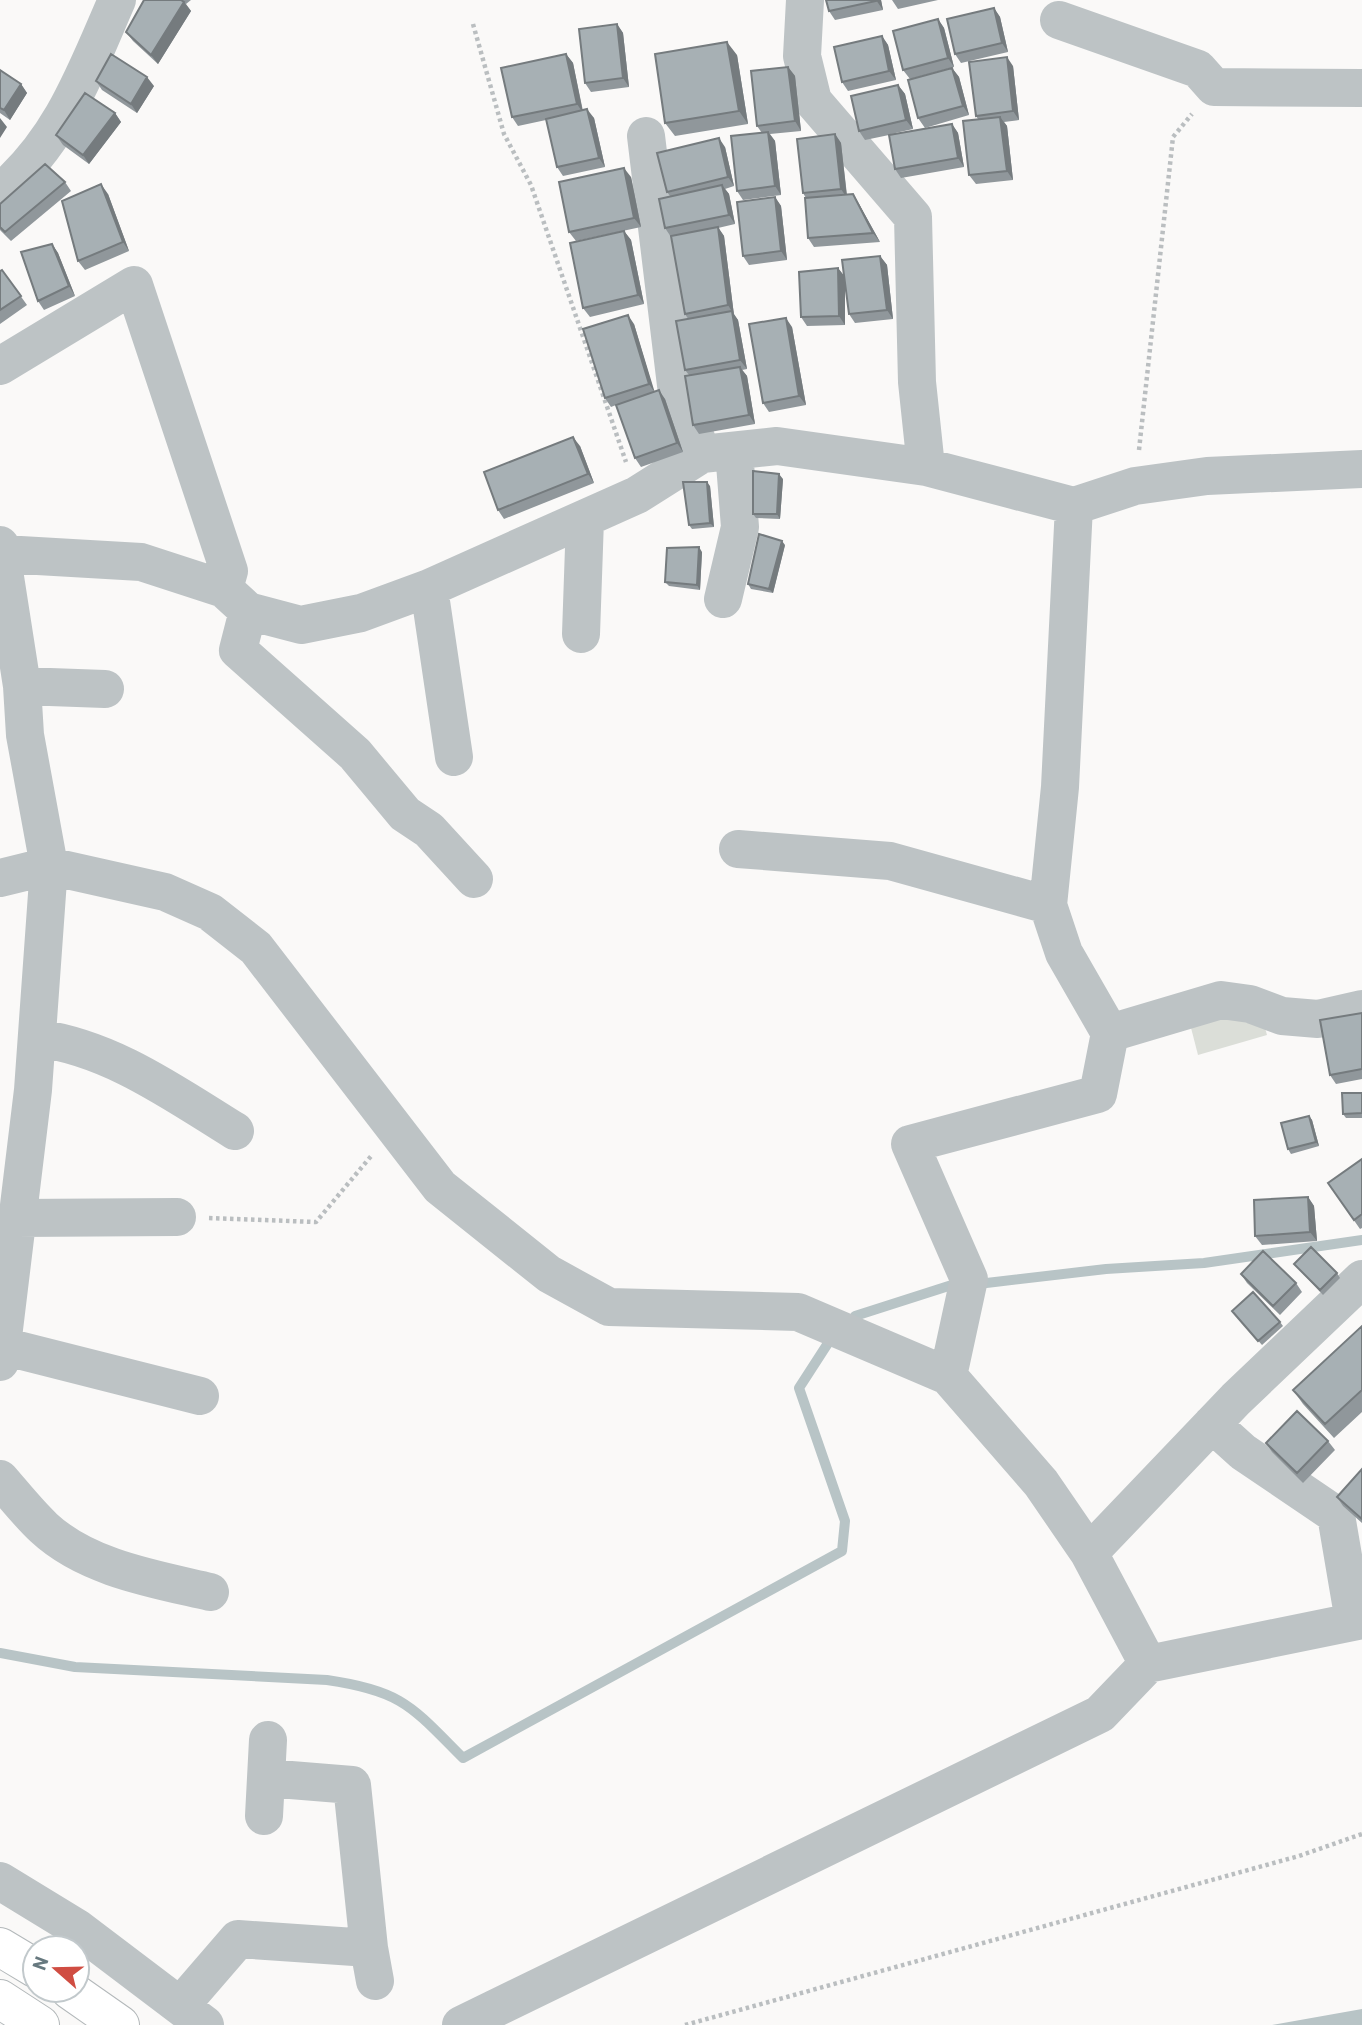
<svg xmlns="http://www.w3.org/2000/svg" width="1362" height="2025" font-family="Barlow,sans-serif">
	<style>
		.green { fill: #dbded8 }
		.water { fill: #b8c4c6 }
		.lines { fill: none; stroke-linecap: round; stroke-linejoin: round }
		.stream { stroke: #b8c4c6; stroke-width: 10 }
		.highway-casing { stroke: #b3b8ba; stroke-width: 40 }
		.path { stroke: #babec0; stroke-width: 4.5; stroke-dasharray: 3.5 3.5; stroke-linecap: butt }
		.minor { stroke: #bdc3c5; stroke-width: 38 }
		.highway { stroke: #fff; stroke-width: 38 }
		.wall { fill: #90979b }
		.shaded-wall { fill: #757b7e }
		.building { fill: #a7b0b4; stroke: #757b7e; stroke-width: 2 }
	</style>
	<rect width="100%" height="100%" fill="#faf9f8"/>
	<path class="green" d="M1261 1013 1267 1035 1198 1055 1189 1020Z"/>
	<path class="water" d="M1362 2009V2025H1272Z"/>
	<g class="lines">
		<path class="stream" d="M978 1284 1106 1269 1204 1263 1362 1240
			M855 1316 958 1283
			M0 1653 75 1667 327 1680C403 1691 412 1707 463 1758L842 1551 845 1521 799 1388 832 1337"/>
		<defs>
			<path id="highway" d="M0 1947 35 1968
				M70 1990 120 2025
				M0 1999 40 2025"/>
		</defs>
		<use href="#highway" class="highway-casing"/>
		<path class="path" d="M473 24 504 134 531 185 626 462
			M1139 450 1173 137 1192 114
			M209 1218 316 1222 372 1155
			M685 2025 1299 1856 1362 1834"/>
		<path class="minor" d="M805 0 802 56 813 101 913 217 917 382 926 467
			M1059 20 1198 69 1214 87 1362 88
			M646 136 676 385 702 454
			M0 192C61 142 86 71 117 0
			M0 366 134 285 229 571 224 589
			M1074 506 1060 787 1048 905 1064 953 1110 1033
			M0 545 22 686 25 735 49 866 33 1090 0 1362
			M3 554 141 562 224 589 248 611 301 625 361 613 429 588 637 495 702 454 777 446 926 467 1074 506 1135 486 1207 476 1362 469
			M429 588 454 757
			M723 599 740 527 734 451
			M248 611 238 650 355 754 405 814 429 830 474 879
			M581 634 585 519
			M22 686 105 689
			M738 849 890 861 1048 905
			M0 878 49 866 165 892 210 912 256 948 440 1187 549 1274 609 1307 798 1312 948 1376 1041 1483 1089 1553
			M37 1038C111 1048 172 1092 235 1131
			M16 1218 177 1217
			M2 1346 200 1396
			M948 1376 969 1279 910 1144 1098 1094 1110 1033 1221 1000 1250 1004 1282 1016 1318 1019 1362 1009
			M1212 1424 1243 1452 1336 1515 1354 1621
			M0 1479C14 1495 28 1513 44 1528 87 1568 154 1579 210 1592
			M1148 1664 1089 1553 1236 1399 1362 1279
			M266 1778 352 1785 369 1948
			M264 1816 268 1740
			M0 1881 77 1928 205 2025
			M181 2005 238 1939 369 1948 375 1981
			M461 2025 1100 1714 1148 1664 1362 1620"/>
		<use href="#highway" class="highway"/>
	</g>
	<path class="wall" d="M182 0H191L186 4 191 11 158 64 133 41 126 32Z
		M881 0 883 10 835 20 829 11Z
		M892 0H938L898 9Z
		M994 8 1000 17 1008 52 961 63 955 54Z
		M938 19 944 28 954 67 910 79 903 70Z
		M617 24 623 33 629 87 591 92 585 83Z
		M882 36 888 45 896 80 848 91 842 82Z
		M566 54 573 63 583 111 594 118 605 167 563 176 557 167 546 120 518 126 512 117Z
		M737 55 748 124 675 136 665 123Z
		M1013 66 1019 120 1004 122 1007 126 1013 180 976 184 969 175 978 119 976 116Z
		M788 67 795 76 801 131 770 134 775 141 781 195 743 200 737 191 762 133 757 126Z
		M952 68 959 77 969 115 925 128 918 118Z
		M0 70 21 84 27 93 10 120 0 113Z
		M96 81 154 86 137 113 102 90Z
		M898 85 905 94 913 129 891 134 952 124 958 133 964 167 901 178 895 169 889 135 865 140 859 131Z
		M115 113 121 122 89 164 63 145 56 135Z
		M835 134 841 143 847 195 853 194 859 204 880 242 814 247 808 238 806 198 803 193Z
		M725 147 734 186 725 189 729 194 735 224 718 228 724 236 734 315 738 320 747 369 742 370 747 376 755 424 699 434 693 425 689 375 685 370 688 319 685 314 671 237 665 228 670 196 667 192Z
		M631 177 641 227 576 241 569 232Z
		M65 182 71 191 11 241 0 230V204Z
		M108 194 129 251 85 270 78 261Z
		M775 197 781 206 787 260 749 265 743 256Z
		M624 231 631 240 644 304 590 317 583 308Z
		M52 244 58 253 75 296 44 310 38 301Z
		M880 256 887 265 893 319 855 323 849 314 845 282V325L807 326 801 317 838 268 844 276Z
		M2 270 27 305 0 324V271Z
		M634 324 654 392 665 399 683 452 641 467 635 458 616 405 611 407 605 398Z
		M792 327 806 405 769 412 763 403Z
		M580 446 594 483 504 519 498 510Z
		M783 479 780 519 756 518 753 514Z
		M710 486 714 527 692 529 689 525Z
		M785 545 773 593 751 589 748 584Z
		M702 552 700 590 669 586 665 582Z
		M1362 1013V1079L1336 1084 1330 1075Z
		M1362 1093V1118H1346L1343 1114Z
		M1309 1116 1312 1120 1319 1146 1291 1154 1288 1149Z
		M1362 1159V1228L1360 1229 1328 1183Z
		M1308 1197 1314 1206 1317 1241 1262 1245 1255 1236Z
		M1294 1264 1337 1273 1340 1278 1323 1295Z
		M1241 1274 1296 1283 1302 1292 1280 1315 1247 1283Z
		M1232 1311 1280 1322 1283 1326 1262 1345Z
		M1362 1326V1412L1334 1438 1303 1404 1293 1390Z
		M1328 1441 1335 1450 1303 1483 1272 1452 1266 1443Z
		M1362 1469V1523L1343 1506 1337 1497Z"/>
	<path class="shaded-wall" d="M876 0H881L883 10Z
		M184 2 191 11 158 64 151 55Z
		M994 8 1000 17 1008 52 1002 43Z
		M938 19 944 28 954 67 948 58Z
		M617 24 623 33 629 87 623 78Z
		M882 36 888 45 896 80 889 71Z
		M727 42 737 55 748 124 739 111Z
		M566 54 573 63 583 113 577 104Z
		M1007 57 1013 66 1019 120 1013 111Z
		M788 67 795 76 801 131 795 121Z
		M952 68 959 77 969 115 963 106Z
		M147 77 154 86 137 113 131 104Z
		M21 84 27 93 10 120 4 110Z
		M898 85 905 94 913 129 906 120Z
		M587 109 594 118 605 167 599 158Z
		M115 113 121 122 89 164 83 155Z
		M1000 117 1007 126 1013 180 1007 171Z
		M0 118 7 127 0 138Z
		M952 124 958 133 964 167 958 158Z
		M768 132 775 141 781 195 775 186Z
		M835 134 841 143 847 198 841 189Z
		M719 138 725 147 734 186 728 177Z
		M624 168 631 177 641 227 634 218Z
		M101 184 108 194 129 251 123 242Z
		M722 185 729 194 735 224 729 215Z
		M853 194 859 204 880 242 873 233Z
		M775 197 781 206 787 260 781 251Z
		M718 227 724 236 734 315 728 305Z
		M624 231 631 240 644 304 638 295Z
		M52 244 58 253 75 296 69 286Z
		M880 256 887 265 893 319 887 310Z
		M838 268 845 277V325L839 316Z
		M732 311 738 320 747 369 740 360Z
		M628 315 634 324 655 393 649 384Z
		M786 318 792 327 806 405 799 396Z
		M740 367 747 376 755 424 749 415Z
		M659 390 665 399 683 452 677 443Z
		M573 437 580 446 594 483 588 474Z
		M779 474 783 479 780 519 777 514Z
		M707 482 710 486 714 527 710 523Z
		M782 541 785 545 773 593 769 589Z
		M699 547 702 552 700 590 697 585Z
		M1309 1116 1312 1120 1319 1146 1316 1142Z
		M1308 1197 1314 1206 1317 1241 1310 1232Z"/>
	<path class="building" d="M144 0H181L184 2 151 55 126 32Z
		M826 0H876V1L829 11Z
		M994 8 1002 43 955 54 947 19Z
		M938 19 948 58 903 70 893 31Z
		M617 24 623 78 585 83 579 29Z
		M882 36 889 71 842 82 834 47Z
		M727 42 739 111 665 123 655 54Z
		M111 54 147 77 131 104 96 81Z
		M566 54 577 104 512 117 501 68Z
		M1007 57 1013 111 976 116 969 62Z
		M788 67 795 121 757 126 751 71Z
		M952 68 963 106 918 118 908 80Z
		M0 70 21 84 4 110 0 108Z
		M898 85 906 120 859 131 851 96Z
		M85 93 115 113 83 155 56 135Z
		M587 109 599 158 557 167 546 119Z
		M1000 117 1007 171 969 175 963 121Z
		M952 124 958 158 895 169 889 135Z
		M768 132 775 186 737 191 731 136Z
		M835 134 841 189 803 193 797 139Z
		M719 138 728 177 667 192 657 153Z
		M45 164 65 182 5 232 0 227V204Z
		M624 168 634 218 569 232 559 182Z
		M101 184 123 242 78 261 62 201Z
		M722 185 729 215 665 228 659 199Z
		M853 194 873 233 808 238 805 198Z
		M775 197 781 251 743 256 737 202Z
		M718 227 728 305 685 314 671 236Z
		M624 231 638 295 583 308 570 243Z
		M52 244 69 286 38 301 21 252Z
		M880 256 887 310 849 314 842 260Z
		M838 268 839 316 801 317 799 272Z
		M2 270 21 296 0 310V271Z
		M732 311 740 360 685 370 676 321Z
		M628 315 649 384 605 398 583 329Z
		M786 318 799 396 763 403 749 324Z
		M740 367 749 415 693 425 685 376Z
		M659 390 677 443 635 458 616 405Z
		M573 437 588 474 498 510 484 472Z
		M753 471 779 474 777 514H753Z
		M683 482H707L710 523 689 525Z
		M759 534 782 541 769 589 748 584Z
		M699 547 697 585 665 582 667 548Z
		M1362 1013V1069L1330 1075 1320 1020Z
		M1342 1093H1362V1113L1343 1114Z
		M1309 1116 1316 1142 1288 1149 1281 1123Z
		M1362 1159V1214L1354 1220 1328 1183Z
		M1308 1197 1310 1232 1255 1236 1254 1200Z
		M1311 1247 1337 1273 1320 1290 1294 1264Z
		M1263 1251 1296 1283 1273 1306 1241 1274Z
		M1253 1292 1280 1322 1258 1341 1232 1311Z
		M1362 1326V1390L1325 1424 1293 1390Z
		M1297 1411 1328 1441 1297 1473 1266 1443Z
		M1362 1469V1519L1337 1497Z"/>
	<g transform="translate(56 1969) rotate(290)"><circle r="33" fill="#ffffff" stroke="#c2c9cc" stroke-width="2"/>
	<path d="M0-5L12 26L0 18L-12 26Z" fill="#d04d42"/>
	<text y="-10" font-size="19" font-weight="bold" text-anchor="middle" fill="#67797f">N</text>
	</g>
</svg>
